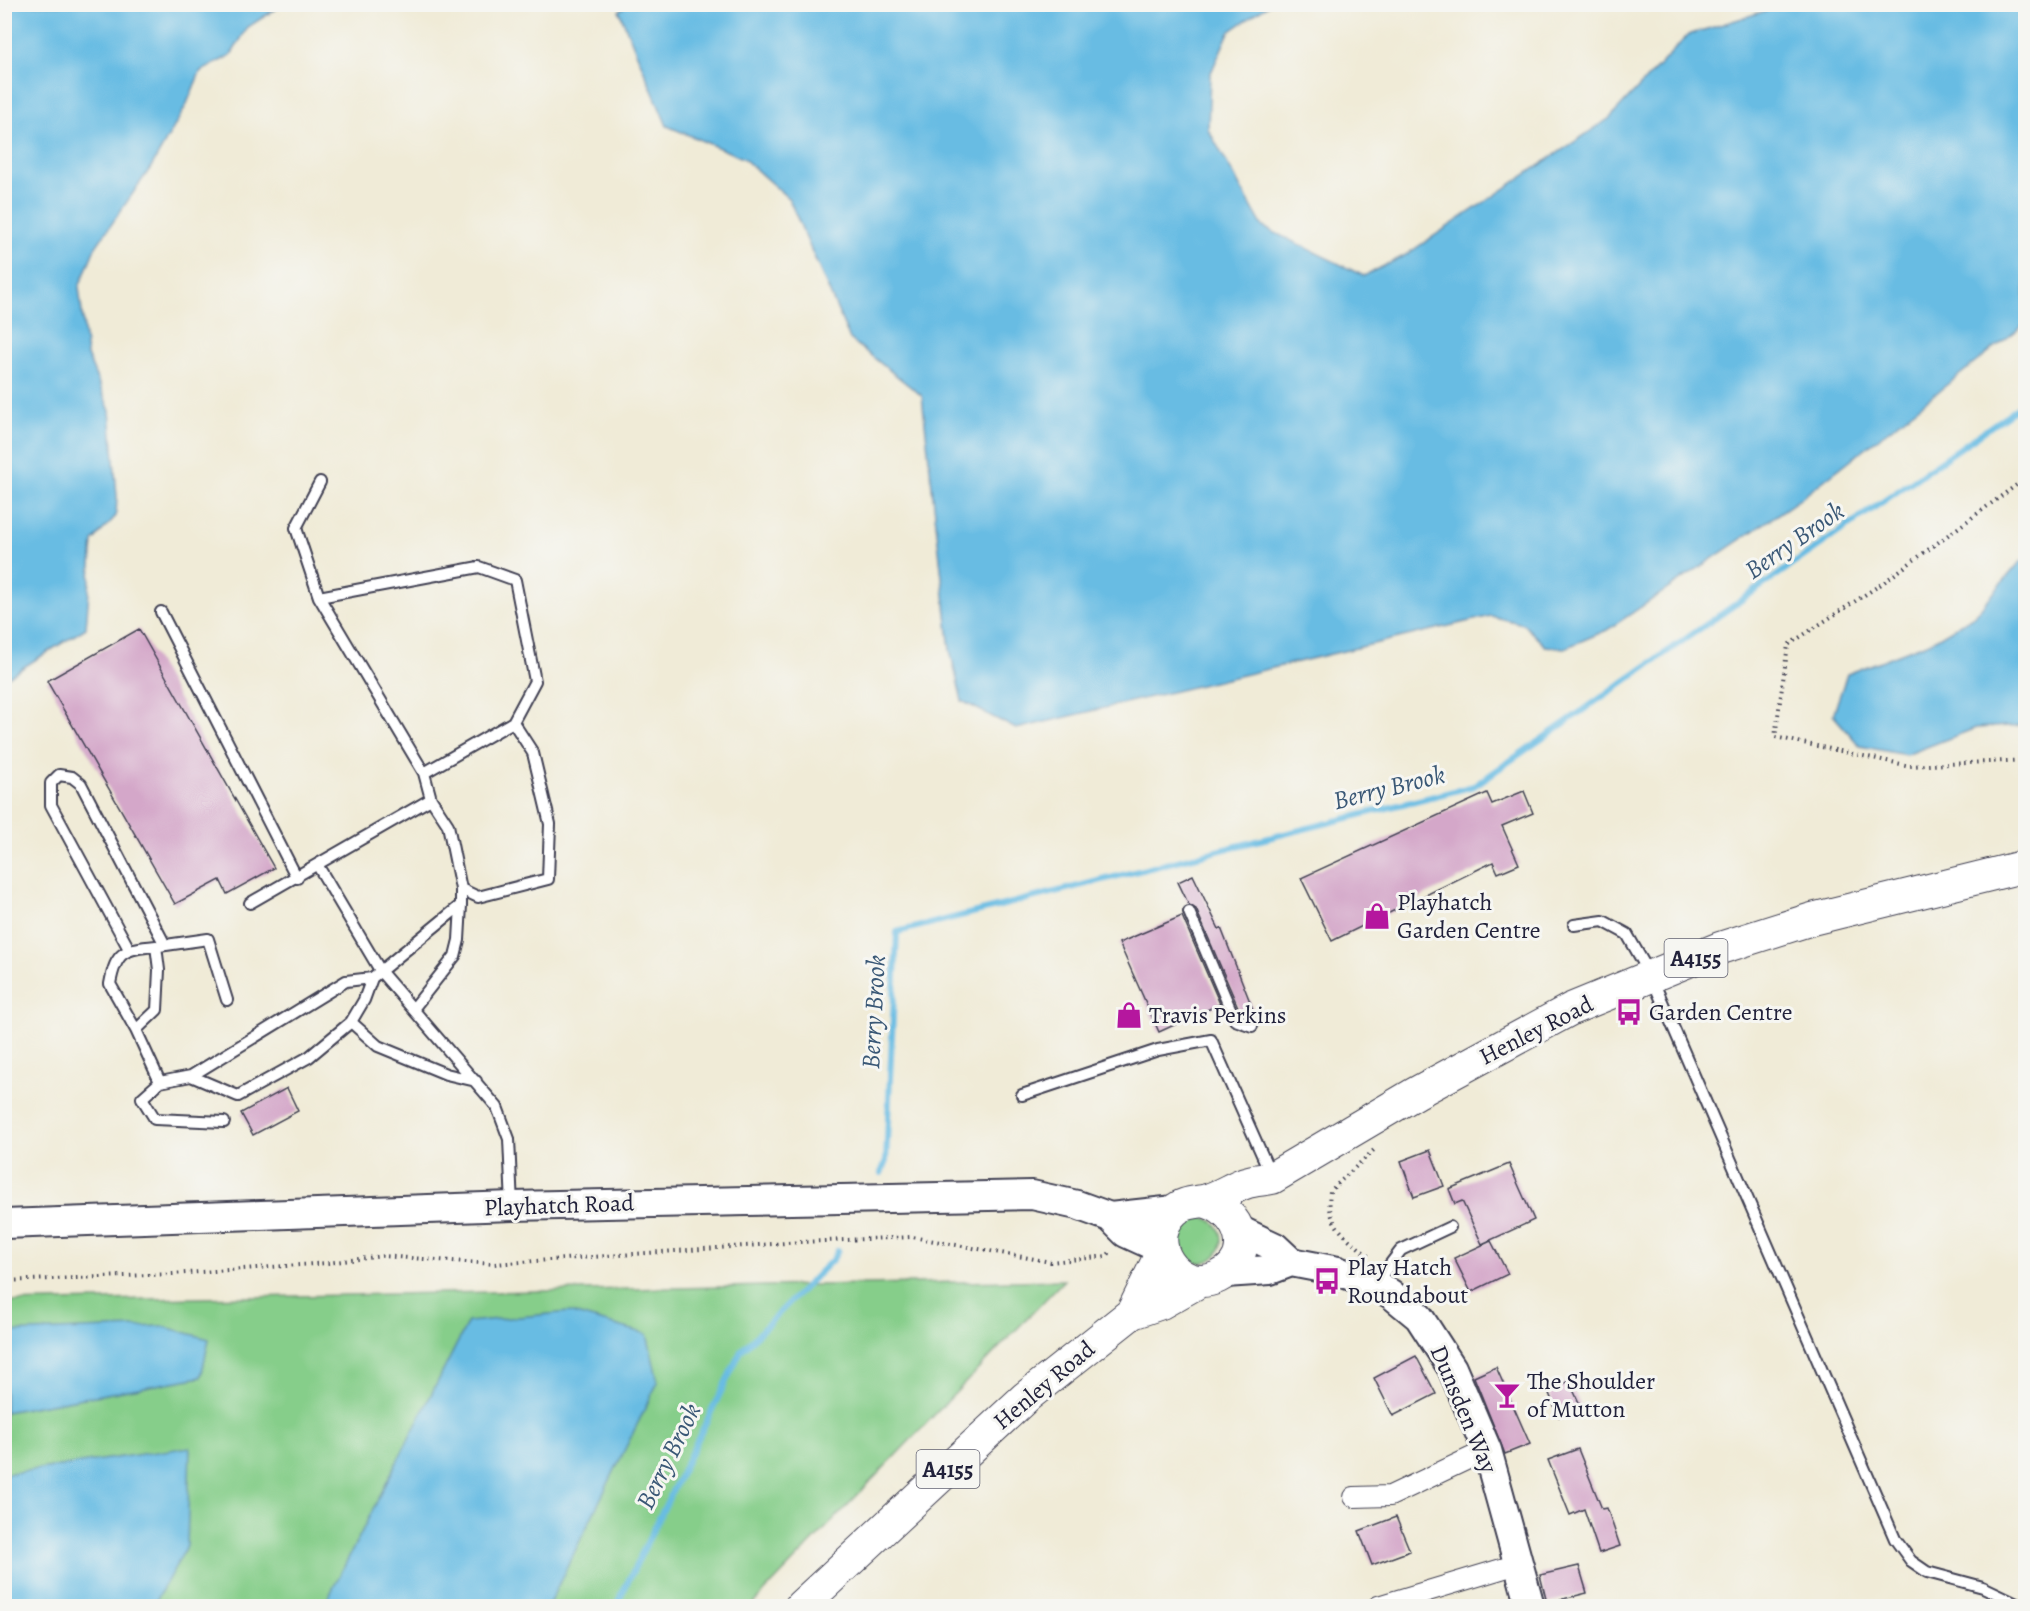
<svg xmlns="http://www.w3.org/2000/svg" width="2030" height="1611" font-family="Alegreya,serif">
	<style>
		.green { fill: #86ce8a; stroke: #547862; stroke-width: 1.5 }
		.water { fill: #67bce3; stroke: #446f8f; stroke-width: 1.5 }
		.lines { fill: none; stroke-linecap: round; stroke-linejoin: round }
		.stream { stroke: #67bce3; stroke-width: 6 }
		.building { fill: #d4a7c9 }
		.lane-casing { stroke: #414052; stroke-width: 14 }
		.street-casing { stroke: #414052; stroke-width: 22 }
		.secondary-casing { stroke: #414052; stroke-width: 32 }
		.primary-casing { stroke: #414052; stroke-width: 34 }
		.path { stroke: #414052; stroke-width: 4; stroke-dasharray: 1.5 4.5; stroke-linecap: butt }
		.lane { stroke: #fff; stroke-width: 10 }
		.street { stroke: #fff; stroke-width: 20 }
		.secondary { stroke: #fff; stroke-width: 28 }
		.primary { stroke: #fff; stroke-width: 32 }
		.labels { text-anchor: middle; stroke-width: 6; stroke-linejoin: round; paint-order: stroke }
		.shield { fill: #f6f6f2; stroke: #626272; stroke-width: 1.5 }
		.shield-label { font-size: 22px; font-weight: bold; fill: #22223b }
		.poi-label { font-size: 24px; fill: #22223b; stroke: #f6f6f2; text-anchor: start }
		.street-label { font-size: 24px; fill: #22223b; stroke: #f6f6f2 }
		.water-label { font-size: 26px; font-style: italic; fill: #3a5876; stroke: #f6f6f2 }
	</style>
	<rect width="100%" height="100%" fill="#f6f6f2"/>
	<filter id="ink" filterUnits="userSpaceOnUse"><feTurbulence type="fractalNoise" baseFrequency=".0167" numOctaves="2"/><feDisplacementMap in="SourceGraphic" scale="12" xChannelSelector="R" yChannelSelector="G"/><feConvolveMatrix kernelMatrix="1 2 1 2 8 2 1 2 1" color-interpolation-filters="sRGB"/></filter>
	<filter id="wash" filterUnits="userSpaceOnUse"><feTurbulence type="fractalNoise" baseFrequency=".008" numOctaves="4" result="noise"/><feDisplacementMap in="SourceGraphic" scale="24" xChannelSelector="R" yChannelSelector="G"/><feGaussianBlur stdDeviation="1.35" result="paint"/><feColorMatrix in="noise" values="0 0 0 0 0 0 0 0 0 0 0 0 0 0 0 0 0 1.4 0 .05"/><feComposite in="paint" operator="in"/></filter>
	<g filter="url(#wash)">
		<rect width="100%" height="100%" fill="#f0ebd7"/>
		<path class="green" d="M1176 1240a23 23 0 1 1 46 0a23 23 0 1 1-46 0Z
			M1064 1280 751 1606H5L4 1302Z"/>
		<path class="water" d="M4 5H282L248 27 231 55 200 72 186 106 151 167 95 248 79 287 87 355 110 411 117 496 116 516 93 541 86 628 8 677 4 674Z
			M627 5H1268L1229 32 1210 75 1208 129 1263 227 1364 276 1404 256 1610 118 1688 35 1784 5H2025V324L1800 499 1607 630 1565 648 1545 646 1523 624 1491 616 1016 729 962 701 950 650 922 396 850 339 789 199 743 158 667 126 619 11Z
			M2025 559V725L1976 728 1906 755 1860 746 1833 715 1847 674 1932 641 1974 616 2019 563Z
			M569 1312 647 1334 658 1382 548 1606H324L468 1322Z
			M161 1326 209 1339 201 1377 5 1412V1332Z
			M190 1447 187 1546 153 1606H5V1474Z"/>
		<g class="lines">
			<path class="stream" d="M881 1173 886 1161 897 932 1474 786 2026 402
				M616 1606 741 1351 833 1259 838 1250"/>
		</g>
		<g id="blocks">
			<path class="building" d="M139 629 274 868 227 894 220 880 175 904 47 681Z
				M1524 791 1533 813 1502 826 1519 864 1498 873 1493 862 1332 941 1301 878 1487 793 1492 804Z
				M1193 875 1219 929 1221 928 1254 1012 1245 1016 1241 1014 1196 909 1189 905 1178 882Z
				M1182 916 1220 1004 1159 1032 1119 943Z
				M287 1088 298 1111 253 1135 241 1113Z
				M1430 1150 1444 1186 1414 1197 1401 1161Z
				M1509 1164 1534 1220 1482 1244 1462 1201 1455 1204 1449 1189Z
				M1491 1241 1508 1274 1471 1292 1454 1258Z
				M1416 1356 1436 1394 1393 1416 1374 1378Z
				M1496 1367 1530 1444 1505 1454 1474 1377Z
				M1569 1381 1581 1407 1559 1417 1548 1391Z
				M1578 1449 1602 1509 1607 1508 1620 1546 1599 1553 1584 1509 1570 1515 1548 1460Z
				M1396 1517 1410 1551 1372 1565 1359 1531Z
				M1579 1566 1587 1593 1547 1603 1540 1575Z"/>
		</g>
	</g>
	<g filter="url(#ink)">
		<use href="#blocks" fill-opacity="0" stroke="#414052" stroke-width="1.5"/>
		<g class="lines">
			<defs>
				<path id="lane" d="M320 482 296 528 319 597 424 773 431 799 448 825 461 889V905L459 940 455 956 413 1009
					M319 597 479 567 515 580 535 681 513 722 533 753 550 824 548 879 478 897 461 889
					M161 612 297 878
					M424 773 513 722
					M318 866 381 972 497 1107 509 1139 512 1206
					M250 903 431 799
					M1189 912 1235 1020 1252 1026
					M1574 925 1603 921 1627 934 1651 976 1895 1539 1911 1561 1927 1572 1983 1587 2023 1606
					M159 946 208 939 227 1000
					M129 949 51 805V783L59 775 72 777 81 784 165 945
					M351 1022 364 1000 372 978 461 905
					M136 1030 157 1010 159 970 156 946C124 949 116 951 110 984L136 1030 160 1082 142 1098 155 1119 224 1122
					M191 1076 238 1096 309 1057 351 1022 378 1046 446 1074 476 1081
					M160 1082 191 1076 346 981 372 978
					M1022 1095 1158 1050 1211 1040 1271 1175
					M1376 1283 1401 1250 1450 1227"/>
				<path id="street" d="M1354 1497 1390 1496 1487 1450
					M1378 1606 1518 1564"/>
				<path id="secondary" d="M1110 1217 1175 1210
					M4 1224 512 1206 1032 1195 1077 1205 1110 1217 1126 1233 1161 1249
					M1239 1230 1275 1247 1291 1262 1338 1271 1375 1285 1391 1294 1419 1317 1452 1368 1487 1450 1530 1606
					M1225 1273 1270 1270 1291 1262"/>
				<path id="primary" d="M1203 1201C1241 1209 1258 1258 1218 1277 1178 1296 1141 1242 1174 1211 1183 1203 1192 1203 1203 1201 1218 1198 1231 1188 1245 1183 1254 1180 1263 1180 1272 1178L1416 1093 1571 1009 1720 948 1812 919 2026 866
					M1132 1313 1162 1252
					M801 1606 1026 1397 1132 1313 1161 1303 1200 1281"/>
			</defs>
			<use href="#lane" class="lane-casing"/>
			<use href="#street" class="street-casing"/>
			<use href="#secondary" class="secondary-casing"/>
			<use href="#primary" class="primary-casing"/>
			<path class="path" d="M2026 478 1880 585 1788 645 1775 737 1910 766 2026 760
				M1368 1256C1344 1234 1326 1226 1330 1191L1376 1148
				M4 1281 172 1274 328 1263 382 1256 494 1264 801 1242 912 1237 1051 1262 1107 1256 1112 1250"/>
			<use href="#lane" class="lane"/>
			<use href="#street" class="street"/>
			<use href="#secondary" class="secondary"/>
			<use href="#primary" class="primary"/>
		</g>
	</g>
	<defs>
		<symbol id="shop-bare" viewBox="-9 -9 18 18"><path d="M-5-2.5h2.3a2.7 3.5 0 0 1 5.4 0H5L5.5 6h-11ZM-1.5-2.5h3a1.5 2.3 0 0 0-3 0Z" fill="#b5179e" stroke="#f6f6f2" stroke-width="2.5" paint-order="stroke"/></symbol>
		<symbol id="bus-bare" viewBox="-9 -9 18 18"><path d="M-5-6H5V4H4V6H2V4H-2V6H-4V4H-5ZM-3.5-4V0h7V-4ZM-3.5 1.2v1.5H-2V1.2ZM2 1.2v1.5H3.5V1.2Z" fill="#b5179e" stroke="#f6f6f2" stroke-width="2.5" paint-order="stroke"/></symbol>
		<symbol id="bar-bare" viewBox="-9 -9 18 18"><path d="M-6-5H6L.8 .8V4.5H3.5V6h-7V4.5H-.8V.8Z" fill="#b5179e" stroke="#f6f6f2" stroke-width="2.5" paint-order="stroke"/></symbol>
	</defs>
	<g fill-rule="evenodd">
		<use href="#shop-bare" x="1358" y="897" width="38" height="38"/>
		<use href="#bus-bare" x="1610" y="993" width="38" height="38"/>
		<use href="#shop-bare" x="1110" y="996" width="38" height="38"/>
		<use href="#bus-bare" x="1308" y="1262" width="38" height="38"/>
		<use href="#bar-bare" x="1488" y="1376" width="38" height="38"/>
	</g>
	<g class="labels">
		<g class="shield">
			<rect x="1664.5" y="939" width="63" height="38" rx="4.5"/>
			<rect x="916.5" y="1450" width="63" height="38" rx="4.5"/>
		</g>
		<g class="shield-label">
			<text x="1696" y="966">A4155</text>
			<text x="948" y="1477">A4155</text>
		</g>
		<g class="poi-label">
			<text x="1397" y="910">Playhatch<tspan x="1397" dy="28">Garden Centre</tspan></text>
			<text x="1649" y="1020">Garden Centre</text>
			<text x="1149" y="1023">Travis Perkins</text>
			<text x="1347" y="1275">Play Hatch<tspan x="1347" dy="28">Roundabout</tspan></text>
			<text x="1527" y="1389">The Shoulder<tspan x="1527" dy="28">of Mutton</tspan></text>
		</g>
		<g class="street-label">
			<text transform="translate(1536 1030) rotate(-27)" y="8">Henley Road</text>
			<text transform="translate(559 1205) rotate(-2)" y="8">Playhatch Road</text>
			<text transform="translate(1044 1385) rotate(-40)" y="8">Henley Road</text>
			<text transform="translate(1464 1409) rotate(67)" y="8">Dunsden Way</text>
		</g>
		<g class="water-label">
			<text transform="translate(1794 540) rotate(-35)" y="9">Berry Brook</text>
			<text transform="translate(1389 787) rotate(-14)" y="9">Berry Brook</text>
			<text transform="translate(873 1012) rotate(-87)" y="9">Berry Brook</text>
			<text transform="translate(668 1456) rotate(-64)" y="9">Berry Brook</text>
		</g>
	</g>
	<rect width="2030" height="1611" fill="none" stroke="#f6f6f2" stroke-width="24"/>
</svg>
